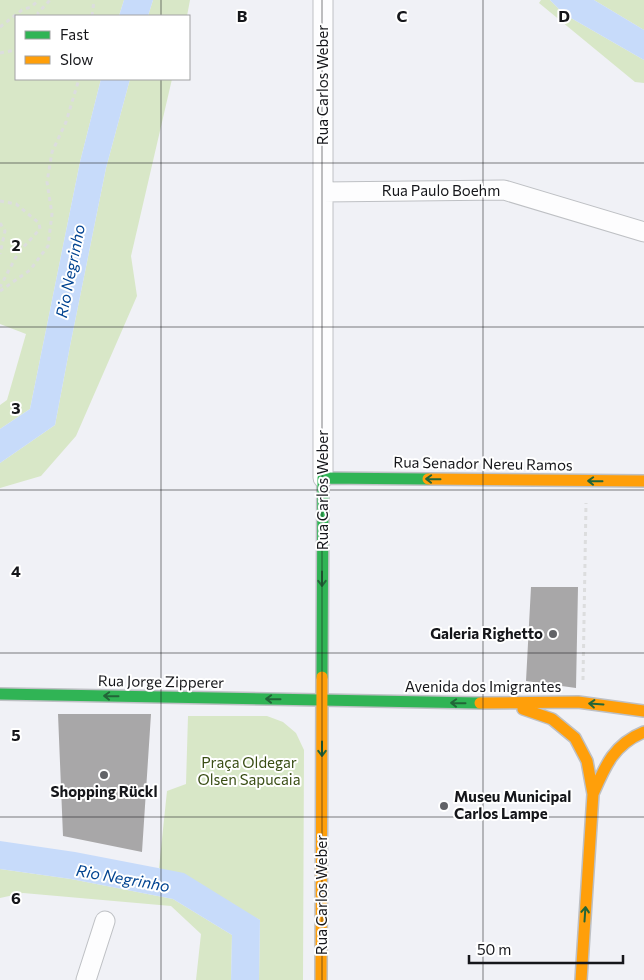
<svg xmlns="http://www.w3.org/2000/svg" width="644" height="980" font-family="Commissioner,sans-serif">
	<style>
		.green { fill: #d8e7c7 }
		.water { fill: #c7dbfa }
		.building { fill: #a8a7a8 }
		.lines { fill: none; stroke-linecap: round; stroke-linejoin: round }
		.street-casing { stroke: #bec0c4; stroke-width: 21 }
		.fast-casing { stroke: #bec0c4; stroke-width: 14 }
		.slow-casing { stroke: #bec0c4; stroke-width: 14 }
		.path { stroke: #dcddde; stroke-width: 3; stroke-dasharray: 4 4; stroke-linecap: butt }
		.street { stroke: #fdfdfe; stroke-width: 19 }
		.fast { stroke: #30b455; stroke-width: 11 }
		.slow { stroke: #ff9f0a; stroke-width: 11 }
		.oneway { stroke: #226538 }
		.grid { fill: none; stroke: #15161a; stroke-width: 1; stroke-opacity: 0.55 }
		.poi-dot { fill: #626367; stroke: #fff; stroke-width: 2 }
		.labels { text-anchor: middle; stroke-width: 4; stroke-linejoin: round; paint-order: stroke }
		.street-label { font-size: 15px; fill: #15161a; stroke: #fff }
		.poi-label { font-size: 15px; font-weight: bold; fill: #15161a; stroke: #fff; text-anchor: end }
		.park-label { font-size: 15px; fill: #394d14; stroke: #fff }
		.water-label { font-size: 16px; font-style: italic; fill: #024491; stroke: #fff }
		.grid-label { font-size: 16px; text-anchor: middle; font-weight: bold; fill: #15161a; stroke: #fff; stroke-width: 4; stroke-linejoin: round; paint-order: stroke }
	</style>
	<rect width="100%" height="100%" fill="#f0f1f6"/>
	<path class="green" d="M0 0H124L119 16H16V79H101L80 162 30 409 0 429V405L7 400 26 334 0 324Z
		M153 0H190L187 16H148Z
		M541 0H550L564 14 644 60V83L635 82 539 3Z
		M594 0H644V30Z
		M130 79H172L131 256 137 296 76 436 41 476 0 488V463L55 425 70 346 106 168Z
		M188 716H267L283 722 296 733 304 750 303 980H259L260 920 159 868 167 791 186 784Z
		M0 869 71 879 173 899 232 935 231 980H196L201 934 171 906 23 893 0 898Z"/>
	<path class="water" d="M124 0H153L148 16H119Z
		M550 0H594L644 30V60L564 14Z
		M101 79H130L106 168 70 346 55 425 0 463V429L30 409 80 162Z
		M0 841 75 852 184 873 260 920 259 980H231L232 935 173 899 71 879 0 869Z"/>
	<path class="building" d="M531 587H578L576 688 526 681Z
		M58 714H151L142 852 63 836Z"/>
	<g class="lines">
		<defs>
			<path id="street" d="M323 192 504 190 644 232
				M323 478V0
				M86 980 105 921"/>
			<path id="fast" d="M322 677 323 478 428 479
				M0 694 480 703"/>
			<path id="slow" d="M428 479 644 481
				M480 703 578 702 644 711
				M523 709 552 719 575 738 587 761 593 794 581 980
				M593 794C605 766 614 744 644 732
				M321 980 322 677"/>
		</defs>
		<use href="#street" class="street-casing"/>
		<use href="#fast" class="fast-casing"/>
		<use href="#slow" class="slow-casing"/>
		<path class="path" d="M38 16V13L50 0
			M92 16 94 0
			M0 27 22 10 31 7 39 0
			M0 53 16 50
			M0 201 16 204 39 223 40 229 18 253 0 287
			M0 223 5 231 0 254
			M0 291 30 270 48 246 52 214 47 182 52 152 66 122 79 79
			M583 680 586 503"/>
		<use href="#street" class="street"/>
		<use href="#fast" class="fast"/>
		<use href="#slow" class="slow"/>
	</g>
	<defs><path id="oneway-shaft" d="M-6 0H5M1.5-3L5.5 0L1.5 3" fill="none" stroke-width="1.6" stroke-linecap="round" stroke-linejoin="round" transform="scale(1.25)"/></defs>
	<g class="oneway">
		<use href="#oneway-shaft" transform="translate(433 479) rotate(-179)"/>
		<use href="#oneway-shaft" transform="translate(595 481) rotate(-179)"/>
		<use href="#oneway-shaft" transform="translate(322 579) rotate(90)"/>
		<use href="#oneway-shaft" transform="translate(111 696) rotate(-179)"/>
		<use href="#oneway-shaft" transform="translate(273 699) rotate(-179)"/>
		<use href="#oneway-shaft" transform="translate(458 703) rotate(-179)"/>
		<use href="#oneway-shaft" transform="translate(596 704) rotate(-176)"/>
		<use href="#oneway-shaft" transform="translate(322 749) rotate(90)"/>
		<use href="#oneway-shaft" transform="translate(585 914) rotate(-86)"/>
	</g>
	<path class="grid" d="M161 0V16M322 0V980M483 0V980M161 79V980M0 163H644M0 327H644M0 490H644M0 653H644M0 817H644"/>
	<g class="poi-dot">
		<circle cx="553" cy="634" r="5"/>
		<circle cx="104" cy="775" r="5"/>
		<circle cx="444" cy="806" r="5"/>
	</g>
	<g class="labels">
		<g class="street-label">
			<text transform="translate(323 85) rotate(-90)" y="5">Rua Carlos Weber</text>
			<text x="441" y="196">Rua Paulo Boehm</text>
			<text transform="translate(483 464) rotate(1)" y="5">Rua Senador Nereu Ramos</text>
			<text transform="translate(323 490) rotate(-90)" y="5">Rua Carlos Weber</text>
			<text transform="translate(161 682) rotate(1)" y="5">Rua Jorge Zipperer</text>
			<text x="483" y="692">Avenida dos Imigrantes</text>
			<text transform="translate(322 895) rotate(-90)" y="5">Rua Carlos Weber</text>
		</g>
		<g class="poi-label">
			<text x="543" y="639">Galeria Righetto</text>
			<text x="104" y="797" text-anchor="middle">Shopping Rückl</text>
			<text x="454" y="802" text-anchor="start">Museu Municipal<tspan x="454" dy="17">Carlos Lampe</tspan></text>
		</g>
		<g class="park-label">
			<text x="249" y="768">Praça Oldegar<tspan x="249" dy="17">Olsen Sapucaia</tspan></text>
		</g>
		<g class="water-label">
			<text transform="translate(70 271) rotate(-79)" y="6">Rio Negrinho</text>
			<text transform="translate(123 878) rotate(10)" y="6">Rio Negrinho</text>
		</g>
	</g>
	<g class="grid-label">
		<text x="242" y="22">B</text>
		<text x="402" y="22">C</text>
		<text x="564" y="22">D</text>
		<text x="16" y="251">2</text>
		<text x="16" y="414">3</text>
		<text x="16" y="577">4</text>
		<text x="16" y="741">5</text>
		<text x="16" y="904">6</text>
	</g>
	<rect x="15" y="15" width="175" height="65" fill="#ffffff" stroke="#a1a2a3"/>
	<rect x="25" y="31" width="25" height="8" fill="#30b455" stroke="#a1a2a3"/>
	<text x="60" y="40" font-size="15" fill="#15161a">Fast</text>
	<rect x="25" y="56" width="25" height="8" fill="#ff9f0a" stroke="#a1a2a3"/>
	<text x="60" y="65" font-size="15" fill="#15161a">Slow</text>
	<path d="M469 955v8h154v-8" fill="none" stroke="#15161a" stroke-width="2.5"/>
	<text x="477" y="955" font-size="15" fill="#15161a" stroke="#ffffff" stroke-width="4" paint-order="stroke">50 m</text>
</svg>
